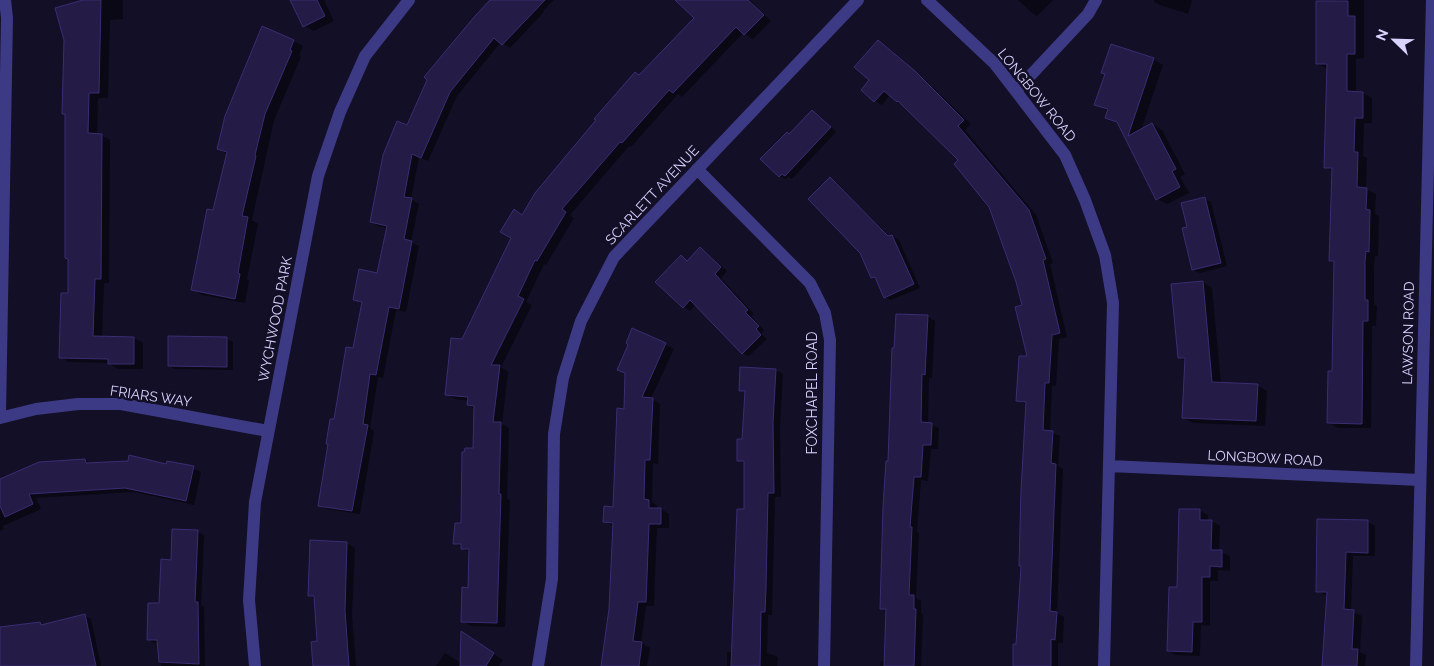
<svg xmlns="http://www.w3.org/2000/svg" width="1434" height="666" font-family="Raleway,sans-serif">
	<style>
		.shadow { fill: #0007 }
		.building { fill: #241b47; stroke: #3b2d73 }
		.lines { fill: none; stroke-linecap: round; stroke-linejoin: round }
		.minor { stroke: #3d3a85; stroke-width: 12 }
		.tertiary { stroke: #3d3a85; stroke-width: 12 }
		.labels { text-anchor: middle; stroke-width: 5; stroke-linejoin: round; paint-order: stroke }
		.street-label { font-size: 14px; fill: #d9d4ff; stroke: #130f26 }
	</style>
	<rect width="100%" height="100%" fill="#130f26"/>
	<path class="shadow" d="M87 0H123V19L110 20 108 98H98L97 135H101L110 140 109 283H104L102 338H134L143 343V369H118L108 363 69 362 61 357 69 294 66 115 63 113Z
		M291 0H324L334 21 314 31 304 26Z
		M492 0H554L543 11 544 12 510 48 501 42 457 96 428 161 419 157 411 199 419 204 411 242 419 246 406 312 396 310 383 378 378 377 370 428 374 431 360 514 327 509 319 505 329 444 354 350 363 304 355 299 378 274 388 228 378 226 371 222 407 127Z
		M677 0H750L771 21 753 39 743 33 682 97 678 94 631 147 629 146 570 215 574 218 546 265 544 264 526 302 532 305 501 367 508 372 502 424 509 428 507 499 510 500 505 627 471 626 462 621 470 589 471 553 454 543 462 524 474 449 475 409 468 405 469 401 455 399 447 394 463 341 523 216 640 76 695 18Z
		M1018 0H1053L1037 16 1031 12Z
		M1154 0H1192L1188 14 1160 5 1154 2Z
		M1335 0H1364V58L1356 59V93H1363L1372 98V123H1364L1363 156 1367 158 1366 189 1376 194 1375 214 1379 216 1378 256H1375L1374 267V304L1377 306 1376 326H1372L1371 428H1338L1329 423 1333 372 1335 263 1330 260 1333 171 1325 167 1328 69 1317 64Z
		M294 41 303 46 299 56 301 57 274 120 252 220 258 224 247 279 249 281 245 303 202 295 192 289 214 212 228 155 218 149Z
		M878 41 885 45 922 77 971 124 965 130 1036 215 1053 263 1050 264 1067 337 1059 339 1056 386H1052L1050 432 1060 436 1058 466 1063 469 1057 613 1064 617 1063 643H1058V666H1015L1017 645 1022 567 1020 566 1027 405 1017 400 1028 357 1023 306 1017 281 991 206 960 160 905 106 890 95 882 105 875 101 871 80Z
		M1153 59 1163 65 1141 130 1152 124 1162 130 1185 174 1180 177 1189 193 1167 204 1157 199 1119 124 1106 118 1108 111 1095 104Z
		M812 111 819 115 836 132 792 179 788 177 786 179 780 176 790 135Z
		M830 178 836 182 890 237 892 236 899 240 920 288 891 300 885 297 878 280 872 277Z
		M1204 199 1211 202 1227 266 1200 273 1193 270 1189 228Z
		M700 248 706 252 727 271 721 278 754 314 751 316 764 330 761 334 767 339 749 356 742 353 696 304 690 311 684 307 681 257 688 261Z
		M1203 282 1212 288 1221 384 1257 385 1267 391 1265 426 1193 423 1184 418 1186 361 1179 358Z
		M927 316 935 321 932 378H929L928 424 939 428 938 449H931L928 481 921 480 917 532 919 533 916 598 921 601V613L923 614 921 666H880L881 661H885L887 611 882 608 889 462Z
		M633 329 674 349 651 398 660 404 658 464 653 463 652 502 657 505V509H661L669 514V528H657L654 606H646L641 643 650 648 647 666H602L611 609 614 526 605 522 614 508 625 410 630 344Z
		M226 338 233 342V370L175 369 169 366Z
		M741 368 776 370 783 374 780 428 781 497H775L772 615H768L767 653 778 657 777 666H727V652H733L745 510V464L739 460 743 440 746 393 740 390Z
		M85 460 92 464 167 465 193 468 201 472 194 505 134 492 36 498 41 509 3 526 4 529 0 531V481Z
		M1200 511 1208 515V521H1212L1220 526 1219 551 1230 556V571L1218 570V581H1210V626L1201 625 1200 656 1176 655 1168 651 1178 588Z
		M1368 522 1375 526V556H1353L1351 611 1362 616 1360 652 1366 655 1365 666H1323L1328 596 1317 591Z
		M174 530 198 532 204 535 201 605 204 607 205 666H161L159 643H154L148 639 172 561Z
		M311 542 347 543 355 548 352 615 356 666H314L319 642 315 599 309 595Z
		M85 616 91 619 101 666H0V634L40 623 44 626Z
		M471 638 503 660 499 666H436L445 653 461 663Z"/>
	<path class="building" d="M83 0H101L99 93H89L88 133 102 134 101 279H95L93 336 134 337V364H108V359L59 358 61 293H68V259L65 258V114H62L64 40 55 8Z
		M290 0H317L325 16 303 27Z
		M490 0H545L502 45 494 38 450 92 421 158 412 154 404 197 412 198 404 239 412 241 399 309 389 307 376 375 370 374 363 424 368 425 352 511 318 506 328 444H326L330 419H334L346 347 353 348 362 302 353 300 359 269 377 273 387 226 370 222 383 155 397 121 407 125 427 80 424 77 475 16Z
		M675 0H748L764 15 744 35 736 27 673 93 669 90 622 143 620 142 562 209 566 212 537 261 535 260 518 296 524 299 491 365H500L493 422H501L499 494H501L497 623 461 622 462 587 468 588 469 549H461V544H453L455 523H461L462 452H464L465 448H473L474 406 467 405 468 397 445 395 451 338 462 339 511 238 500 232 514 209 522 215 535 193 596 120 594 119 635 72 639 75 694 18Z
		M1316 1H1348V16H1355V54H1347V91L1363 92V118H1355L1354 152H1358L1357 187 1367 188 1366 209 1370 210 1369 252 1366 251 1365 261V300H1368V321H1363L1362 424 1327 423 1328 371H1332L1334 261H1329L1332 168H1324L1327 64H1316Z
		M262 26 294 40 290 50 292 51 265 114 255 155 256 156 242 216 248 217 238 273 240 274 235 299 191 290 207 209 213 210 227 152 217 149 225 116Z
		M878 40 915 71 964 120 958 126 1029 210 1046 259 1043 260 1060 333 1052 335 1049 383H1045L1043 430 1053 431 1051 463 1056 464 1050 611 1057 612 1055 640 1051 639V666H1013V644H1016L1021 566H1019L1021 490 1026 402 1016 401 1019 356H1027L1015 307 1022 305 1016 282 989 207 954 164 958 160 898 101 897 102 884 91 874 102 861 90 869 80 854 67Z
		M1111 44 1154 58 1128 136 1152 123 1176 169 1172 171 1180 187 1156 200 1117 122 1105 118 1108 109 1094 105 1105 74 1101 73Z
		M812 110 831 127 785 176 782 174 779 177 760 159 787 132 789 134Z
		M830 177 888 236 892 235 914 284 884 298 875 277 871 278 860 253 808 199Z
		M1205 197 1221 263 1192 270 1182 228 1187 227 1181 203Z
		M700 247 721 267 715 274 748 310 745 312 759 326 756 329 761 335 742 354 690 300 683 308 655 282 681 255 687 261Z
		M1203 281 1212 382 1258 384 1256 421 1182 418 1185 358H1178L1171 284Z
		M896 314 928 315 925 375 922 374 921 422 932 423 931 445H923L921 477H914L910 527H912L909 595H914V609H916L914 666H884L886 609H880L883 507 886 461H888L892 348H894Z
		M632 328 666 343 642 397 653 398 650 460H645L644 499 649 500V508H661V524H649L646 602H638L633 641 642 642 639 666H601L609 609 613 523 603 522 604 506 613 507 617 408 624 409 625 373 617 370 628 345 626 343Z
		M168 336 227 337V367L168 366Z
		M740 367 776 369 773 423 774 493H768L766 589 765 612H761L760 666H731L737 509H744V461H737V439H742L745 391H739Z
		M129 455 166 464 167 461 194 466 186 501 125 488 29 494 33 504 5 517 0 506V479L39 462 85 459 86 463 128 461Z
		M1179 509H1200V520H1212L1211 550H1222V567L1210 566V577H1202V622H1193L1192 652 1167 651 1169 587H1177Z
		M1317 519 1368 520V553L1346 552 1344 609 1354 610 1352 649H1358L1357 666H1322L1327 592H1316Z
		M172 529 198 530 195 602H198L199 664 159 662 157 640H147L148 603H159L161 559 171 560Z
		M310 540 347 542 345 611 349 666H313L311 642 317 641 314 596H308Z
		M85 614 96 666H0V627L40 622 41 625Z
		M461 631 494 653 486 666H460Z"/>
	<g class="lines">
		<path class="minor" d="M927 0 995 64 1065 155 1085 200 1105 255 1113 303 1104 666
			M1016 91 1088 14 1096 0
			M697 169 810 283 825 313 830 340 824 666
			M0 415 7 18 5 0
			M0 418 36 409 78 404H121L268 431
			M1109 466 1420 480
			M255 666 249 600 255 502 318 176 340 112 365 56 409 0
			M538 666 552 579 554 434 563 378 581 321 614 257 858 0"/>
		<path class="tertiary" d="M1416 666 1432 0"/>
	</g>
	<g class="labels">
		<g class="street-label">
			<text transform="translate(1037 95) rotate(51)" y="5">LONGBOW ROAD</text>
			<text transform="translate(652 195) rotate(-47)" y="5">SCARLETT AVENUE</text>
			<text transform="translate(275 319) rotate(-79)" y="5">WYCHWOOD PARK</text>
			<text transform="translate(1408 333) rotate(-89)" y="5">LAWSON ROAD</text>
			<text transform="translate(812 393) rotate(-90)" y="5">FOXCHAPEL ROAD</text>
			<text transform="translate(151 396) rotate(8)" y="5">FRIARS WAY</text>
			<text transform="translate(1265 458) rotate(3)" y="5">LONGBOW ROAD</text>
		</g>
	</g>
	<g transform="translate(1394 40) rotate(293)" stroke="#130f26" stroke-width="4" paint-order="stroke">
	<path d="M0-4L9 19L0 12L-9 19Z" fill="#d9d4ff"/>
	<text y="-8" font-size="14" font-weight="bold" text-anchor="middle" fill="#d9d4ff">N</text>
	</g>
</svg>
